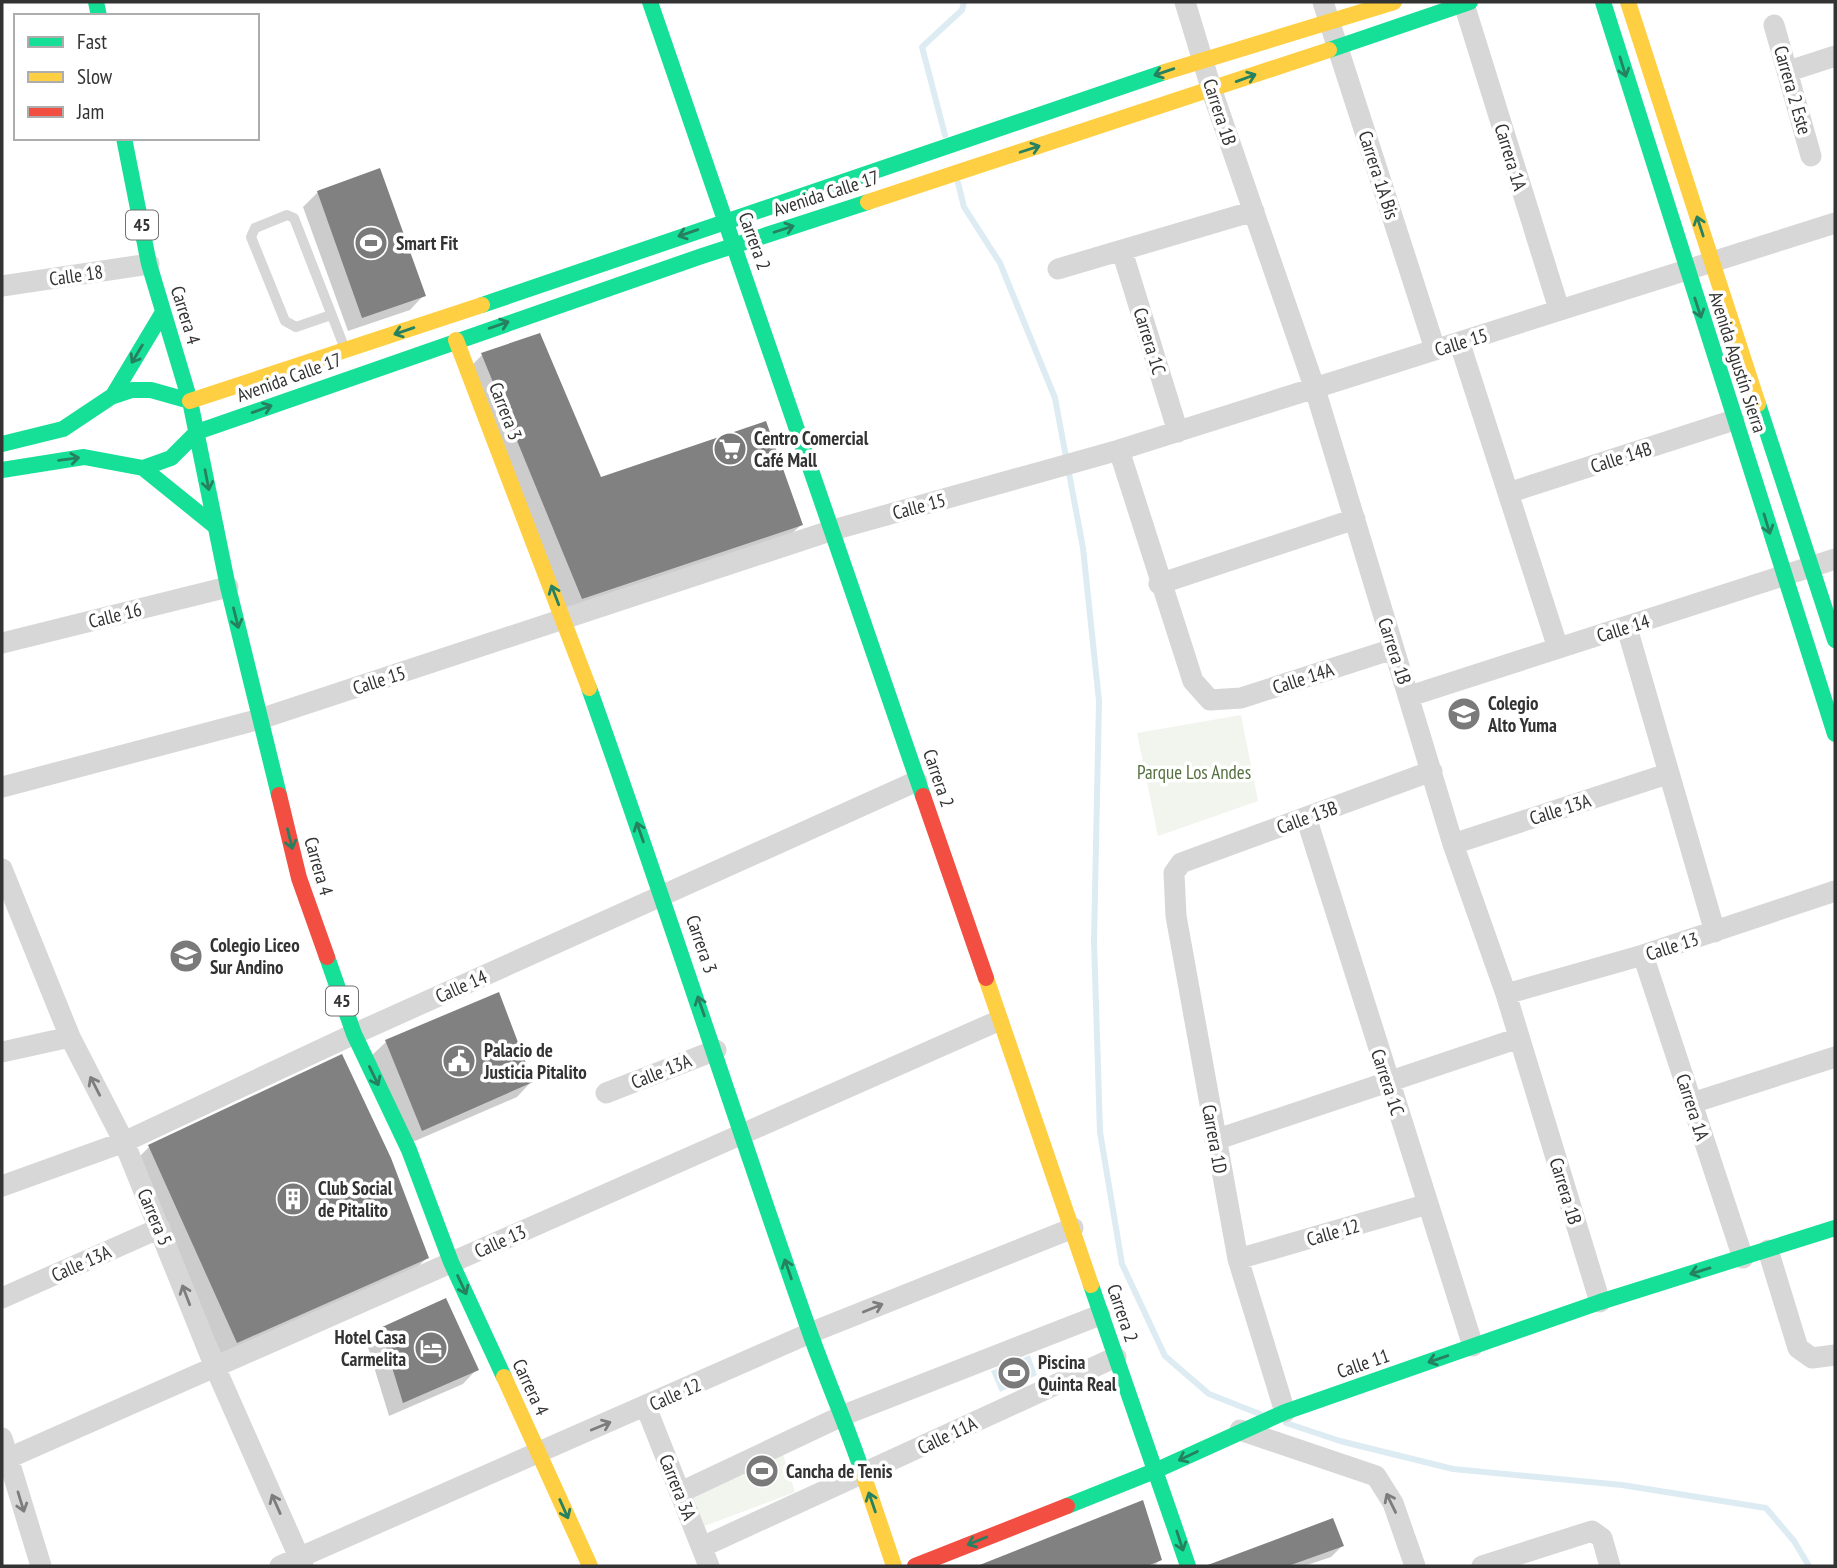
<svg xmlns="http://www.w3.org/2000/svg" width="1837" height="1568" font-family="'PT Sans Narrow',sans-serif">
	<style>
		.green { fill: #f1f5ed }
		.water { fill: #ddebf3 }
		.shadow { fill: #0003 }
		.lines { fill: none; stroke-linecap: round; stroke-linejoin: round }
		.stream { stroke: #ddebf3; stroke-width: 6 }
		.building { fill: #818181 }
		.lane { stroke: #d7d7d7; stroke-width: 10 }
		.street { stroke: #d7d7d7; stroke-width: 21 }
		.fast { stroke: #16e098; stroke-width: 16 }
		.slow { stroke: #ffcf43; stroke-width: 16 }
		.jam { stroke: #f24e42; stroke-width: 16 }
		.oneway { stroke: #268160 }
		.oneway2 { stroke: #7d7d7d }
		.labels { text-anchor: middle; stroke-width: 7; stroke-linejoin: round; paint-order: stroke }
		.shield { fill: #fff; stroke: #707070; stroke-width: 2 }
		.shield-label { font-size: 18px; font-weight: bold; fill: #333 }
		.street-label { font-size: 19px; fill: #333; stroke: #fff }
		.poi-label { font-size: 19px; font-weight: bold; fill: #333; stroke: #fff; text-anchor: start }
		.park-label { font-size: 19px; fill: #56703f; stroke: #fff }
	</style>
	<rect width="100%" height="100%" fill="#fff"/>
	<path class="green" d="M1241 715 1258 801 1158 836 1137 733Z
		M782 1451 795 1492 702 1527 689 1491Z"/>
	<path class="water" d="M1030 1355 1037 1375 1000 1392 991 1371Z"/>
	<path class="shadow" d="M318 192 424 295 410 310 348 331 303 207Z
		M482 355 600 479 801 525 786 539 568 612 468 369Z
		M386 1042 531 1082 517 1097 408 1144 371 1056Z
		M149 1147 427 1258 412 1272 222 1356 135 1161Z
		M381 1329 477 1369 463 1384 389 1416 367 1344Z
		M1342 1546 1331 1557 1304 1566H1216L1222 1560Z
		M1160 1560 1154 1566H987L993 1561Z"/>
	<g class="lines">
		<path class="stream" d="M945 135 922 47 962 10 964 2
			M958 183 964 207 1000 263 1055 398 1083 548 1099 701 1094 941 1100 1132 1122 1264 1165 1356 1209 1394 1260 1414
			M1286 1423 1340 1441 1453 1469 1622 1485 1766 1508 1794 1541 1809 1566"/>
	</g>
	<path class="building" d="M380 168 426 296 362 318 317 191Z
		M540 333 601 477 766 421 803 525 582 599 481 353Z
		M499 992 533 1082 422 1131 385 1040Z
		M342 1054 391 1158 429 1258 237 1343 148 1145Z
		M446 1298 479 1370 403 1403 380 1328Z
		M1143 1500 1162 1560 1147 1566H977Z
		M1333 1518 1344 1546 1288 1566H1205Z"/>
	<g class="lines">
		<path class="lane" d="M331 315 296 327 285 321 251 237 255 228 287 215 294 218 345 349"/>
		<path class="street" d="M1185 2 1212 91 1315 389 1453 844 1506 994 1600 1302
			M1323 2 1435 349
			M1464 4 1559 309
			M1774 25 1811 156
			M1789 71 1835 56
			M1122 251 1178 432
			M1058 269 1254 211
			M2 286 149 264
			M1460 344 1558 648
			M1119 450 1193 681 1210 700 1241 698 1393 649
			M1508 493 1734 420
			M1159 584 1355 519
			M1627 628 1715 932
			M2 643 228 587
			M1410 696 1835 559
			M2 787 260 719 833 530 1119 450 1835 223
			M1306 817 1473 1346
			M1453 844 1667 774
			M2 869 70 1037 124 1142 215 1367 303 1566
			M1643 955 1743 1258
			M1506 994 1643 955 1835 891
			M2 1052 70 1037
			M606 1093 716 1050
			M1692 1103 1835 1057
			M1215 1140 1519 1038
			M2 1186 124 1142 354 1034 917 781
			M1768 1250 1798 1348 1812 1358 1835 1355
			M1238 1259 1428 1204
			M2 1298 160 1228
			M646 1407 709 1566
			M1285 1412 1238 1259 1176 916 1174 873 1181 863 1432 771
			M1240 1430 1376 1476 1393 1503 1415 1566
			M2 1438 41 1566
			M2 1461 998 1021
			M681 1492 844 1415 1100 1315
			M702 1547 1116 1357
			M280 1566 810 1333 1073 1228
			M1482 1566 1592 1531 1602 1538 1610 1566"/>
		<path class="fast" d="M96 2 99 16
			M650 2 923 796
			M1603 2 1835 734
			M1329 50 1470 2
			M124 138 149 264 190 401 228 587 279 795
			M482 305 1165 72
			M112 397 163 312
			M1758 404 1835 640
			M2 444 63 429 111 397 132 390H151L190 401
			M143 468 216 527
			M2 470 84 457 143 468 171 458 197 432 702 256 868 202
			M589 688C665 901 734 1117 809 1330 826 1379 847 1425 863 1474
			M327 957 354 1034 409 1150 451 1262 504 1377
			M1091 1285 1188 1566
			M1067 1506 1157 1470 1285 1412 1600 1302 1835 1228"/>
		<path class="slow" d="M1628 2 1758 404
			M1165 72 1394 2
			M868 202 1329 50
			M456 340 589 688
			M190 401 482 305
			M986 978 1091 1285
			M504 1377 590 1566
			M863 1474 894 1566"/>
		<path class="jam" d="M279 795 299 878 327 957
			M923 796 986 978
			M915 1566 1067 1506"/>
	</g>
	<defs><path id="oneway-shaft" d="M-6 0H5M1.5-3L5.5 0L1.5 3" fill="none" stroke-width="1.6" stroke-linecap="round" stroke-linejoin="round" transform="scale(1.75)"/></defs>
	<g class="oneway">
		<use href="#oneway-shaft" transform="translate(1623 67) rotate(73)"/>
		<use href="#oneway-shaft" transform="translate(1164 72) rotate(161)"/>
		<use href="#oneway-shaft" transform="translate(1246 78) rotate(-20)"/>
		<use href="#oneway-shaft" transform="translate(1030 149) rotate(-18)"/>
		<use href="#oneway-shaft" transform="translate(1700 226) rotate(-108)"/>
		<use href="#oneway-shaft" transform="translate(784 229) rotate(-18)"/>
		<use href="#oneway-shaft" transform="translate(688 233) rotate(161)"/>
		<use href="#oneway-shaft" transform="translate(1698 308) rotate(72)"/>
		<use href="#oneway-shaft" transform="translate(499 325) rotate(-19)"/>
		<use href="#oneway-shaft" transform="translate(404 331) rotate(161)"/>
		<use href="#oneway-shaft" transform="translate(137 354) rotate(121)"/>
		<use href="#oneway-shaft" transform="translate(262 409) rotate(-20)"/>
		<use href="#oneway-shaft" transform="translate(69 459) rotate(-7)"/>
		<use href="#oneway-shaft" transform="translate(207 480) rotate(79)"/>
		<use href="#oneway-shaft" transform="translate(1767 524) rotate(73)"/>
		<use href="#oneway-shaft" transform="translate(555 595) rotate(-111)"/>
		<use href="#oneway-shaft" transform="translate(236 618) rotate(76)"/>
		<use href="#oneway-shaft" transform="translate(640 832) rotate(-109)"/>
		<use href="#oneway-shaft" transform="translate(290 839) rotate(76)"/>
		<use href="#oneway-shaft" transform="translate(701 1006) rotate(-109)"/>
		<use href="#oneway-shaft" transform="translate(374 1076) rotate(64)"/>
		<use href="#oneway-shaft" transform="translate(788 1269) rotate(-109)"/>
		<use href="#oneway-shaft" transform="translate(1700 1271) rotate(163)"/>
		<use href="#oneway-shaft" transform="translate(462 1285) rotate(65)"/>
		<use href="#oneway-shaft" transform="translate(1438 1359) rotate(161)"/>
		<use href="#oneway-shaft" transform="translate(1188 1456) rotate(154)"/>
		<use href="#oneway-shaft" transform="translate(872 1502) rotate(-109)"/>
		<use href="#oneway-shaft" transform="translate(564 1509) rotate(66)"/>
		<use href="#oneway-shaft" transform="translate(977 1541) rotate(158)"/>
		<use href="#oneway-shaft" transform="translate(1180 1541) rotate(72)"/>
	</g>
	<g class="oneway2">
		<use href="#oneway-shaft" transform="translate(95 1086) rotate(-117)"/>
		<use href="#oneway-shaft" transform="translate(186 1295) rotate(-111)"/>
		<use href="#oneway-shaft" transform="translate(873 1308) rotate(-22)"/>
		<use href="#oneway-shaft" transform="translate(601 1426) rotate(-22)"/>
		<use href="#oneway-shaft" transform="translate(21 1502) rotate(73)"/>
		<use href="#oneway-shaft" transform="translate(1391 1503) rotate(-116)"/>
		<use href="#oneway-shaft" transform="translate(276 1504) rotate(-114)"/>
	</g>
	<defs>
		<symbol id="stadium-disc" viewBox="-11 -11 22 22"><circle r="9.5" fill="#7a7a7a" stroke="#fff"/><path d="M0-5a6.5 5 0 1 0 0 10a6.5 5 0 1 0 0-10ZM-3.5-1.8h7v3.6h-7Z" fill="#fff"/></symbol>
		<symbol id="supermarket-disc" viewBox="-11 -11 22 22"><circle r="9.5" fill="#7a7a7a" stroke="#fff"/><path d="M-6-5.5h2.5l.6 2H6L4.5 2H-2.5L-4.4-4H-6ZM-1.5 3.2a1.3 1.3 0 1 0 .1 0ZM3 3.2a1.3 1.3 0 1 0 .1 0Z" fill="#fff"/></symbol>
		<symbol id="school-disc" viewBox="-11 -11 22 22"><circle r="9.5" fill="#7a7a7a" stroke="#fff"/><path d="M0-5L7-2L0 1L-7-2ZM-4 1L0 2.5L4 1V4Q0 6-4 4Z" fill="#fff"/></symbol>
		<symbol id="civic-disc" viewBox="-11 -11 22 22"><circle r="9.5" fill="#7a7a7a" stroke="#fff"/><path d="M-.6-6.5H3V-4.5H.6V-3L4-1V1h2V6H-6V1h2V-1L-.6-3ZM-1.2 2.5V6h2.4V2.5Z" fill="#fff"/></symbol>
		<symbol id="building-disc" viewBox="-11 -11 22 22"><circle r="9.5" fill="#7a7a7a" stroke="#fff"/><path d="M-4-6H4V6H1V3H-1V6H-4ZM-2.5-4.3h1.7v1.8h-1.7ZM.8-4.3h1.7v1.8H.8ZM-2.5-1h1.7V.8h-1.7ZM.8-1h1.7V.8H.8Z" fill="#fff"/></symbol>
		<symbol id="hotel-disc" viewBox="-11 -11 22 22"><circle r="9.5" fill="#7a7a7a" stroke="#fff"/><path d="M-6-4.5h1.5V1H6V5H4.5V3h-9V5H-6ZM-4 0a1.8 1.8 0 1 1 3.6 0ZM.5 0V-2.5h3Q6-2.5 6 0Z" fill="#fff"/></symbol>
	</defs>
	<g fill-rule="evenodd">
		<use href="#stadium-disc" x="352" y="224" width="38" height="38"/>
		<use href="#supermarket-disc" x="711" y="430" width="38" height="38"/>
		<use href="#school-disc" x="1445" y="695" width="38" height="38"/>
		<use href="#school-disc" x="167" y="937" width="38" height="38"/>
		<use href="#civic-disc" x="440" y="1042" width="38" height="38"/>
		<use href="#building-disc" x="274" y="1180" width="38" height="38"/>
		<use href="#hotel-disc" x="412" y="1329" width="38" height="38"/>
		<use href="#stadium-disc" x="995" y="1354" width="38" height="38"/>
		<use href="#stadium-disc" x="743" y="1452" width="38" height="38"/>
	</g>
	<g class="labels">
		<g class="shield">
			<rect x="126" y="210.5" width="32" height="29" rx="5"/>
			<rect x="326" y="986.5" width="32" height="29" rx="5"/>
		</g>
		<g class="shield-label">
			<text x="142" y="231">45</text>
			<text x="342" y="1007">45</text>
		</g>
		<g class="street-label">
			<text transform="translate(1793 90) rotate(74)" y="7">Carrera 2 Este</text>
			<text transform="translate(1220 112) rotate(72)" y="7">Carrera 1B</text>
			<text transform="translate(1511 157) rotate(73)" y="7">Carrera 1A</text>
			<text transform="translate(1379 175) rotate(72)" y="7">Carrera 1A Bis</text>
			<text transform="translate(826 193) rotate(-18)" y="7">Avenida Calle 17</text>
			<text transform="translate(755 241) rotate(70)" y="7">Carrera 2</text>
			<text transform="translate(76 275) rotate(-8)" y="7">Calle 18</text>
			<text transform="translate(186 315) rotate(73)" y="7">Carrera 4</text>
			<text transform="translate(1150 341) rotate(73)" y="7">Carrera 1C</text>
			<text transform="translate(1461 342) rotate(-17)" y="7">Calle 15</text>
			<text transform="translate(1738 362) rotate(72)" y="7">Avenida Agustín Sierra</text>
			<text transform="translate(289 377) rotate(-20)" y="7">Avenida Calle 17</text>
			<text transform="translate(506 411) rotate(69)" y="7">Carrera 3</text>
			<text transform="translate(1621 457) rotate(-18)" y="7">Calle 14B</text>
			<text transform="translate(919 506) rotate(-15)" y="7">Calle 15</text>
			<text transform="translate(115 615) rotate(-14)" y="7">Calle 16</text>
			<text transform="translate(1623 628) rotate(-17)" y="7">Calle 14</text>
			<text transform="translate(1395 651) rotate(72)" y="7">Carrera 1B</text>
			<text transform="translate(1303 678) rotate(-18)" y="7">Calle 14A</text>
			<text transform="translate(379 680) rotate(-18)" y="7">Calle 15</text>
			<text transform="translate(939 778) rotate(71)" y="7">Carrera 2</text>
			<text transform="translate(1560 809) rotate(-18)" y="7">Calle 13A</text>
			<text transform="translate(1307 817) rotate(-20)" y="7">Calle 13B</text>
			<text transform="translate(319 866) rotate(74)" y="7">Carrera 4</text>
			<text transform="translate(702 944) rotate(71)" y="7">Carrera 3</text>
			<text transform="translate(1672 946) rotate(-18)" y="7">Calle 13</text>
			<text transform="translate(461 986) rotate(-24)" y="7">Calle 14</text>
			<text transform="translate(661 1071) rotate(-22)" y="7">Calle 13A</text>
			<text transform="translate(1388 1082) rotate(72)" y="7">Carrera 1C</text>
			<text transform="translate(1693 1107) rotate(72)" y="7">Carrera 1A</text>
			<text transform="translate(1215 1139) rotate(80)" y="7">Carrera 1D</text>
			<text transform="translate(1566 1191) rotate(73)" y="7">Carrera 1B</text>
			<text transform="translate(155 1217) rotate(67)" y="7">Carrera 5</text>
			<text transform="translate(1333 1232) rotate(-16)" y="7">Calle 12</text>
			<text transform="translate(500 1241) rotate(-24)" y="7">Calle 13</text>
			<text transform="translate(81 1263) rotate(-24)" y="7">Calle 13A</text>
			<text transform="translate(1123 1313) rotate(71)" y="7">Carrera 2</text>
			<text transform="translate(1363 1363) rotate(-19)" y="7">Calle 11</text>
			<text transform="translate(531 1387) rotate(65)" y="7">Carrera 4</text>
			<text transform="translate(675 1394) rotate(-24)" y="7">Calle 12</text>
			<text transform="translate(947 1435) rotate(-25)" y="7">Calle 11A</text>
			<text transform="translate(678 1487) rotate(68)" y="7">Carrera 3A</text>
		</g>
		<g class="poi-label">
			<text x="396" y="250">Smart Fit</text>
			<text x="754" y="445">Centro Comercial<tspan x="754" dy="22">Café Mall</tspan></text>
			<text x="1488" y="710">Colegio<tspan x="1488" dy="22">Alto Yuma</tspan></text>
			<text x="210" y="952">Colegio Liceo<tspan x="210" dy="22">Sur Andino</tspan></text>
			<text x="484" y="1057">Palacio de<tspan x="484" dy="22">Justicia Pitalito</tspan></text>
			<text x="318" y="1195">Club Social<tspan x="318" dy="22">de Pitalito</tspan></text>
			<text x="406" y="1344" text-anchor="end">Hotel Casa<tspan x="406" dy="22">Carmelita</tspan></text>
			<text x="1038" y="1369">Piscina<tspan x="1038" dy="22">Quinta Real</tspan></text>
			<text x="786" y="1478">Cancha de Tenis</text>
		</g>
		<g class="park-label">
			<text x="1194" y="779">Parque Los Andes</text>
		</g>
	</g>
	<rect width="1837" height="1568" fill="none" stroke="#333333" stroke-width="7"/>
	<rect x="14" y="14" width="245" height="126" fill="#ffffff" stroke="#adadad" stroke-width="2"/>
	<rect x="28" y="37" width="35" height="10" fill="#16e098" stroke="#adadad" stroke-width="2"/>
	<text x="77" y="49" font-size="21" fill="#333333">Fast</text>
	<rect x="28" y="72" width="35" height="10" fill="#ffcf43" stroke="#adadad" stroke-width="2"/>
	<text x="77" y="84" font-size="21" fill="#333333">Slow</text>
	<rect x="28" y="107" width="35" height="10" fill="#f24e42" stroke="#adadad" stroke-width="2"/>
	<text x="77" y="119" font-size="21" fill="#333333">Jam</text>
</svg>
